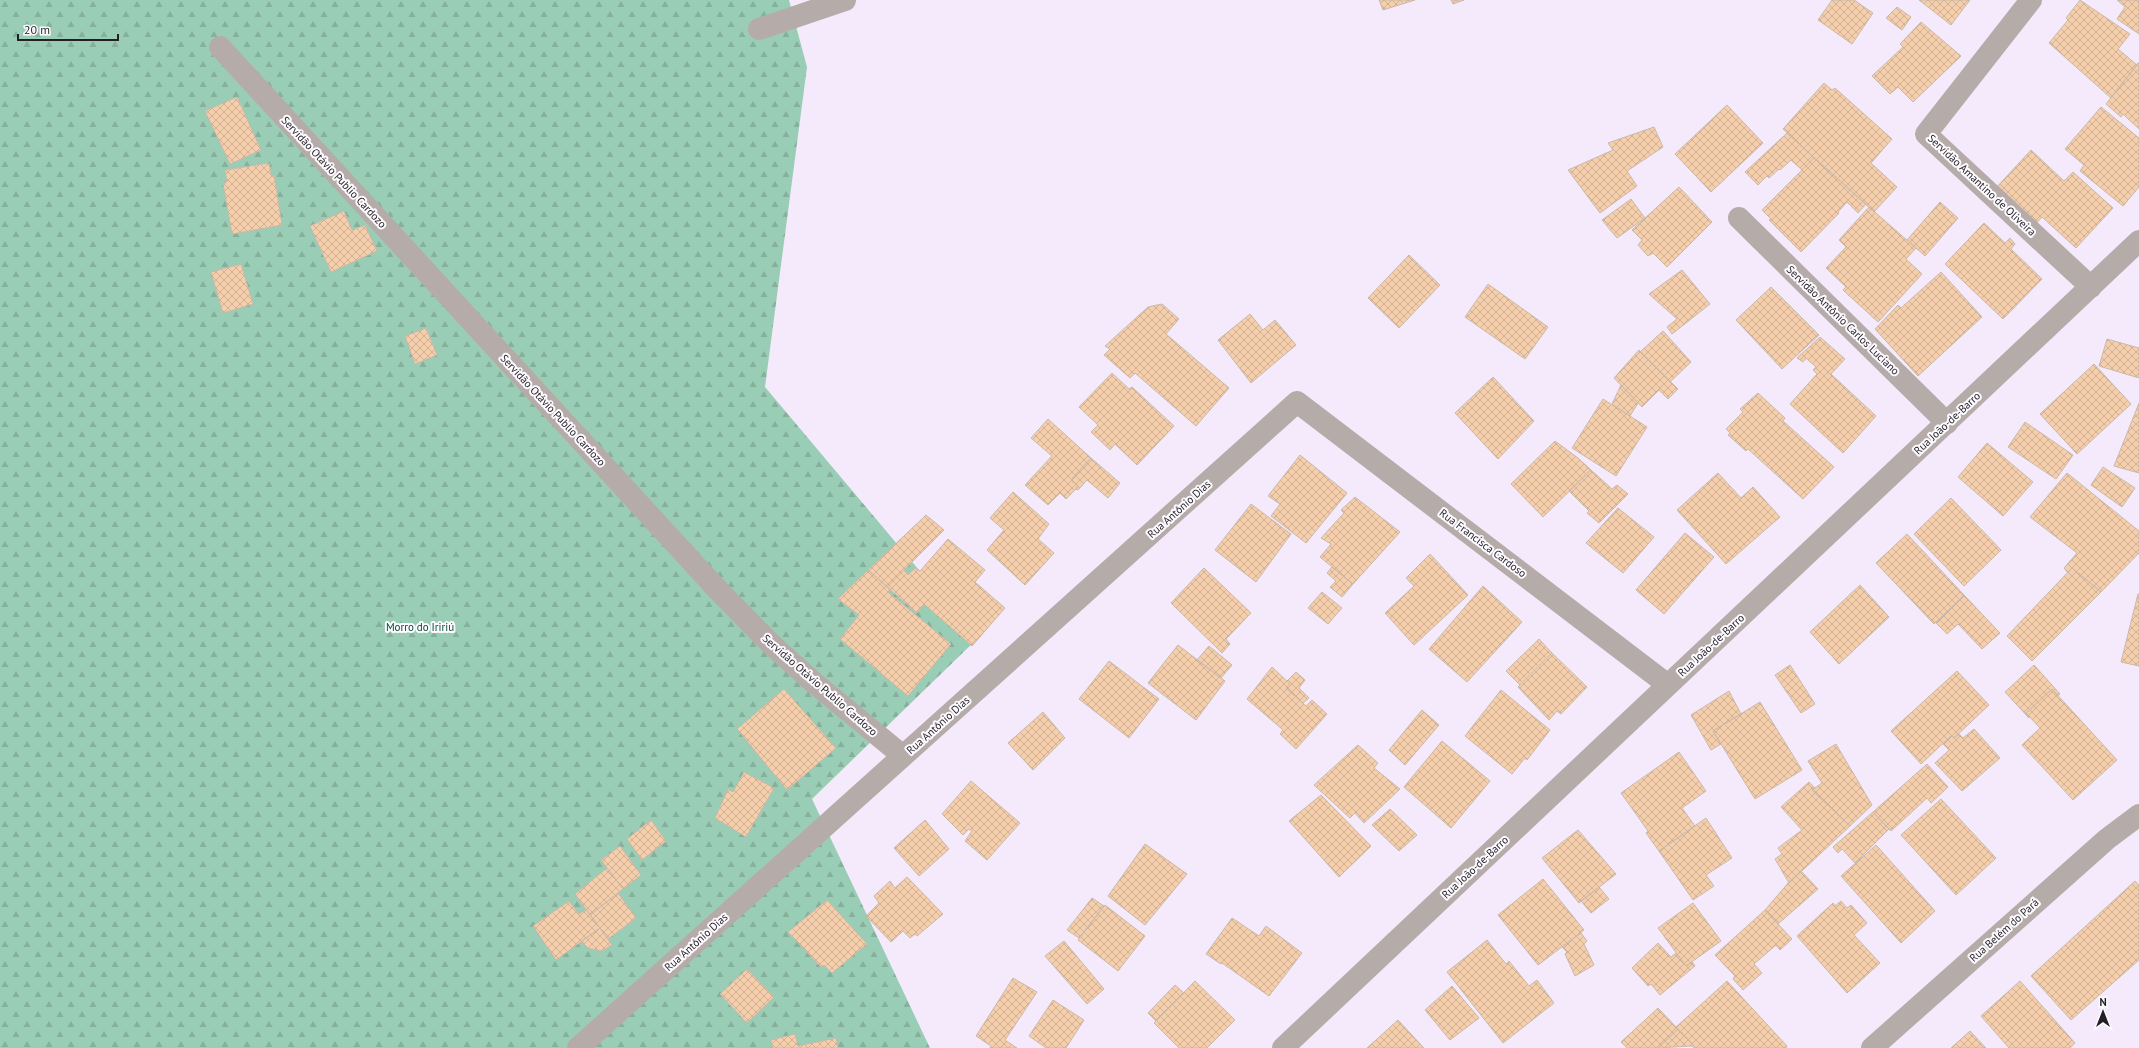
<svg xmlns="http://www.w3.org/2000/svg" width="2139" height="1048" font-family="'PT Sans',sans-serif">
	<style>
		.forest { fill: url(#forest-firs) }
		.building { fill: url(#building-cross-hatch); stroke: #c9b9ab }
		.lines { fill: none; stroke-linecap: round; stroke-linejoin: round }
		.minor { stroke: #b5aca9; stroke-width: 22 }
		.labels { text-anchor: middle; stroke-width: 4; stroke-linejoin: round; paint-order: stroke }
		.street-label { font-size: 11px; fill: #231f25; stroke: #fdfbff }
		.park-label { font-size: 11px; fill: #004832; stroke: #fdfbff }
	</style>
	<defs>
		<pattern id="forest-firs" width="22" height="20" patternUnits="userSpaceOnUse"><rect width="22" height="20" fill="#9acdb5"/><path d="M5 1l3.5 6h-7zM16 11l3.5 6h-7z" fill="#84b09c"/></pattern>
		<pattern id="building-cross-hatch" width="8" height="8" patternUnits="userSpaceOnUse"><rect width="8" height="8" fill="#f5ceab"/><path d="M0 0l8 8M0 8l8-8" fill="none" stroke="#d2b093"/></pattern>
	</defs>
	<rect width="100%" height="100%" fill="#f5eafc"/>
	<path class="forest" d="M0 0H789L807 67 765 387 977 639 812 799 930 1048H0Z"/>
	<path class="building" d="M1379 0H1415L1383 10Z
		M1451 0H1464L1453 4Z
		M1832 0H1854L1873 13 1852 44 1818 20Z
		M1919 0H1970L1951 25Z
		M2080 0 2130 34 2118 49 2137 65 2111 98 2049 43 2068 20 2066 18Z
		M2117 0H2139V34L2117 19 2125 7Z
		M1897 7 1911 17 1902 30 1886 18Z
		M1921 22 1961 56 1913 102 1898 87 1890 94 1872 76 1903 47 1900 44Z
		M2138 63H2139V129L2123 114 2121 117 2106 104Z
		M1824 83 1832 90 1835 88 1892 139 1871 163 1897 187 1874 212 1783 129Z
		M237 97 261 150 230 164 205 111Z
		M1727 105 1763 143 1711 192 1675 154Z
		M2101 107 2139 138V187L2123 206 2080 171 2084 165 2065 149Z
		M1654 127 1663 147 1627 171 1637 186 1600 213 1568 170 1613 150 1608 143Z
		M1787 133 1814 158 1802 170 1791 160 1780 170 1779 169 1769 178 1767 176 1758 185 1745 172Z
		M2031 150 2064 181 2073 172 2113 208 2076 248 2042 217 2033 227 1995 189Z
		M1814 158 1866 204 1858 213 1847 202 1838 212 1839 213 1801 252 1769 220 1771 219 1762 210Z
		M269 163 271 175H274L282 225 232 234 223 183 227 182 225 170Z
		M1679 187 1712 222 1667 267 1653 253 1648 256 1638 245 1642 240 1632 230Z
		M1631 199 1645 218 1617 238 1602 220Z
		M1940 202 1958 218 1925 256 1907 240Z
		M1869 207 1916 248 1906 259 1922 274 1878 322 1843 290 1846 287 1826 268 1846 247 1839 240Z
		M344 211 352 230 365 225 377 251 331 272 310 226Z
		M1984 223 2005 243 2010 238 2015 244 2011 249 2042 279 2003 319 1945 264Z
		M1409 255 1440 285 1399 328 1368 298Z
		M241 264 253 304 223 313 211 272Z
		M1682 270 1710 304 1672 334 1667 327 1677 319 1649 294Z
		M1941 272 1982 317 1918 376 1875 329 1898 305 1901 308Z
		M1488 284 1548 327 1525 359 1465 317Z
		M1771 287 1819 335 1782 369 1736 320Z
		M1162 304 1179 319 1166 334 1229 388 1196 426 1135 373 1130 378 1104 355 1110 349 1105 346 1148 307Z
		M1250 314 1263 330 1275 320 1296 345 1251 383 1218 340Z
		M426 328 437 355 415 364 405 336Z
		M1663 331 1691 362 1670 382 1640 352Z
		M1820 337 1845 359 1831 374 1876 416 1843 453 1790 404 1817 374 1813 370 1816 367 1806 358 1803 362 1797 358Z
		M2107 339 2139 348V378L2099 366Z
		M1639 350 1678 389 1668 399 1659 390 1642 407 1614 378Z
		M2094 364 2131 404 2077 454 2040 414Z
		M1112 373 1129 389 1132 387 1174 426 1137 465 1115 444 1110 450 1091 432 1098 425 1079 407Z
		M1493 377 1534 421 1498 459 1455 413Z
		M1621 385 1638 403 1630 416 1612 404Z
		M1758 393 1785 418 1783 421 1834 467 1803 499 1748 449 1746 451 1728 435 1730 433 1726 429 1743 412 1740 409Z
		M1603 399 1647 427 1616 476 1572 448Z
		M2139 403V473L2114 466Z
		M1048 419 1091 458 1071 480 1078 486 1076 489 1066 499 1060 493 1048 505 1025 485 1052 456 1031 438Z
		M2025 422 2073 455 2056 479 2008 447Z
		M1555 441 1578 458 1591 470 1543 517 1511 484Z
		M1987 443 2033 482 2003 516 1958 477Z
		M1300 455 1347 493 1306 543 1271 516 1280 504 1268 496Z
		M1091 458 1120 483 1108 498 1087 480 1078 490 1076 489 1078 486 1071 480Z
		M2103 467 2135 488 2122 507 2091 485Z
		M1591 470 1612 489 1617 485 1628 494 1599 523 1587 513 1589 511 1569 491Z
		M1718 473 1741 498 1753 487 1780 517 1726 564 1677 510Z
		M2067 473 2139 531V553L2101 592 2072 568 2068 573 2064 568 2077 553 2030 517Z
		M1013 492 1049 524 1038 539 1054 553 1025 585 987 550 1004 530 990 518Z
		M1355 497 1400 532 1353 584 1320 557 1331 544 1321 538 1344 513 1341 510Z
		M1951 498 2001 550 1964 586 1914 534Z
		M1251 504 1291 534 1256 582 1215 550Z
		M1618 508 1654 537 1623 573 1586 543Z
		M926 515 944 530 887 587 868 570Z
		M1685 533 1714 557 1664 614 1636 590Z
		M1907 534 1964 595 1934 624 1876 563Z
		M948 539 985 570 975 582 1005 608 972 646 924 604 917 613 887 587 904 570 908 575 915 568 920 571Z
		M1430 554 1468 595 1414 645 1385 613 1414 586 1406 578Z
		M1332 567 1353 584 1342 597 1330 587 1336 581 1327 573Z
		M1204 568 1251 613 1226 639 1230 644 1222 653 1171 603Z
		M2072 568 2101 592 2032 661 2007 636Z
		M868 570 890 589 888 592 951 644 908 696 840 639 859 615 838 599Z
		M1860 585 1889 617 1839 664 1810 632Z
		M1483 586 1522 622 1467 682 1429 649Z
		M1322 592 1342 608 1328 624 1308 608Z
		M2138 594H2139V666L2121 662Z
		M1964 595 2000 633 1982 649 1958 624 1947 634 1936 623Z
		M1539 639 1552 653 1520 685 1506 671Z
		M1178 645 1225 681 1196 720 1148 683Z
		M1209 646 1232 665 1221 678 1197 660Z
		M1552 653 1587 687 1561 714 1557 711 1549 720 1518 687Z
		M1109 661 1159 699 1129 738 1079 699Z
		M1790 665 1815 704 1801 713 1775 675Z
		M2034 665 2060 694 2058 696 2052 689 2026 713 2030 717 2029 718 2005 692Z
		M1272 667 1290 684 1286 688 1306 706 1312 700 1327 714 1296 749 1280 734 1283 730 1247 699Z
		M1957 671 1989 705 1954 738 1952 735 1921 764 1891 731Z
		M1296 672 1305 680 1299 688 1309 698 1303 703 1286 688 1290 684 1287 681Z
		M784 689 836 748 787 790 737 729Z
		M2052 689 2117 760 2073 800 2022 745 2040 728 2026 713Z
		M1501 690 1550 730 1527 760 1525 758 1512 774 1465 736Z
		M1729 691 1741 714 1713 731 1721 744 1711 750 1691 715Z
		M1760 702 1802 770 1755 799 1713 731Z
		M1422 710 1439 725 1405 765 1389 750Z
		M1043 712 1065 738 1033 770 1008 743Z
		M1974 729 2000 758 1962 791 1935 763 1949 750 1943 744 1952 735 1954 738 1959 734 1963 738Z
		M1442 741 1490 781 1451 828 1404 787Z
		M1836 744 1872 805 1850 826 1812 790 1822 783 1808 761Z
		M1358 745 1378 763 1374 768 1400 789 1364 823 1355 813 1350 818 1314 785Z
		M1679 752 1706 791 1682 808 1695 826 1659 851 1646 833 1648 831 1621 793Z
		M1927 764 1948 787 1931 803 1927 798 1891 831 1873 812Z
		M744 772 774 788 746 837 715 818 728 789 733 792Z
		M971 781 1020 823 987 860 965 841 972 831 969 829 963 835 942 814Z
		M1809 782 1815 788 1812 790 1850 826 1789 883 1775 859 1782 854 1778 848 1802 830 1781 807Z
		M1321 795 1371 846 1339 877 1289 821Z
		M1941 799 1996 858 1956 895 1901 835Z
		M1390 809 1417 835 1399 851 1372 825Z
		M1873 812 1889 829 1855 863 1842 849 1838 853 1833 847Z
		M1706 818 1732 858 1706 875 1714 886 1693 900 1659 851Z
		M651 820 666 841 642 860 627 839Z
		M925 820 949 849 919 876 894 848Z
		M1578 830 1616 874 1579 903 1542 858Z
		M1145 844 1187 874 1145 925 1108 896Z
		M1876 845 1935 911 1901 943 1841 876Z
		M620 846 641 875 623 889 601 860Z
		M607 868 623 889 590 915 575 894Z
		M1801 871 1818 889 1778 924 1765 910 1789 882Z
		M907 877 943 914 917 936 915 934 910 938 903 931 891 942 866 916 879 903 874 896 890 881 895 888Z
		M1543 879 1584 930 1538 965 1498 915Z
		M2135 881 2139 885V960L2071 1020 2031 976Z
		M1599 887 1609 899 1591 913 1581 901Z
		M618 893 636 918 608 939 590 915Z
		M1092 898 1104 906 1079 938 1067 930Z
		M827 900 867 944 832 973 824 965 821 967 788 932Z
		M569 901 579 914 586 909 600 928 556 960 533 926Z
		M1841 901 1847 908 1851 905 1867 923 1854 935 1880 963 1847 993 1797 936 1833 903 1835 906Z
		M1693 903 1721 941 1686 966 1658 928Z
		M1105 905 1145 936 1118 971 1078 940Z
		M1765 910 1792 939 1780 950 1776 945 1754 964 1762 973 1743 990 1733 979 1735 976 1715 955Z
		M1232 918 1259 936 1266 926 1302 953 1269 996 1222 963 1221 964 1206 954Z
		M600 928 612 945 602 951 587 948 582 941Z
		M1581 933 1587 941 1584 944 1594 965 1575 976 1565 954 1567 952 1562 947Z
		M1487 940 1506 964 1509 961 1529 986 1537 980 1554 1003 1503 1043 1447 972Z
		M1064 941 1104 989 1087 1004 1045 956Z
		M1658 943 1671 957 1676 953 1686 966 1692 962 1695 966 1660 995 1651 984 1648 986 1632 968Z
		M747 969 774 997 747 1023 720 994Z
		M1013 978 1037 992 1005 1040 1017 1048H990L991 1046 976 1036Z
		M1195 981 1235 1020 1207 1048H1179L1154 1023Z
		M1727 981 1787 1046 1786 1048H1696L1678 1029 1676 1027Z
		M2020 981 2075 1043 2070 1048H2009L1981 1016Z
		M1175 985 1184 993 1156 1021 1148 1013Z
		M1452 986 1479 1018 1450 1040 1425 1010Z
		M1053 1000 1084 1020 1066 1048H1046L1029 1036Z
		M1658 1008 1678 1029 1658 1048H1627L1621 1042Z
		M1398 1020 1424 1048H1367Z
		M1678 1029 1696 1048 1691 1046 1658 1048Z
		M1970 1031 1986 1048H1951Z
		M795 1034 798 1046 836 1038 838 1048H773L771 1040Z"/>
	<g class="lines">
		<path class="minor" d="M2031 0 1926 134 2091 287
			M759 29 845 0
			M220 47 718 590 771 644 812 681 903 756
			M1739 218 1947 423
			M578 1048 1297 402 1668 685
			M1283 1048 2139 241
			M1872 1048 2107 839 2139 815"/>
	</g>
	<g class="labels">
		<g class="street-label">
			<text transform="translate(334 172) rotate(47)" y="4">Servidão Otávio Publio Cardozo</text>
			<text transform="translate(1982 185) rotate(43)" y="4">Servidão Amantino de Oliveira</text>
			<text transform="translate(1843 320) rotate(44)" y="4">Servidão Antônio Carlos Luciano</text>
			<text transform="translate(553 410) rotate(47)" y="4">Servidão Otávio Publio Cardozo</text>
			<text transform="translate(1947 423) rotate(-43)" y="4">Rua João-de-Barro</text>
			<text transform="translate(1179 509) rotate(-42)" y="4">Rua Antônio Dias</text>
			<text transform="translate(1483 543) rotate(37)" y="4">Rua Francisca Cardoso</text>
			<text transform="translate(1711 645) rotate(-43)" y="4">Rua João-de-Barro</text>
			<text transform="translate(820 685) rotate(41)" y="4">Servidão Otávio Publio Cardozo</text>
			<text transform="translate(938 725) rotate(-42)" y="4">Rua Antônio Dias</text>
			<text transform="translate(1475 867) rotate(-43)" y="4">Rua João-de-Barro</text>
			<text transform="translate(2004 930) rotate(-42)" y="4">Rua Belém do Pará</text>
			<text transform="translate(696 942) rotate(-42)" y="4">Rua Antônio Dias</text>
		</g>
		<g class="park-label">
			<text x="420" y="631">Morro do Iririú</text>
		</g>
	</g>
	<g transform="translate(2103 1012)" stroke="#fdfbff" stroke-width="3" paint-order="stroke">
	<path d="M0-3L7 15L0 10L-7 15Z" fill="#231f25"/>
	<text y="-6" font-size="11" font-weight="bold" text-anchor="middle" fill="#231f25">N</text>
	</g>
	<path d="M18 34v6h100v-6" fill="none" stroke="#231f25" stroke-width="2"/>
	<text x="24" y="34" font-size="12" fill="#231f25" stroke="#fdfbff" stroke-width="3" paint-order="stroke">20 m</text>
</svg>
